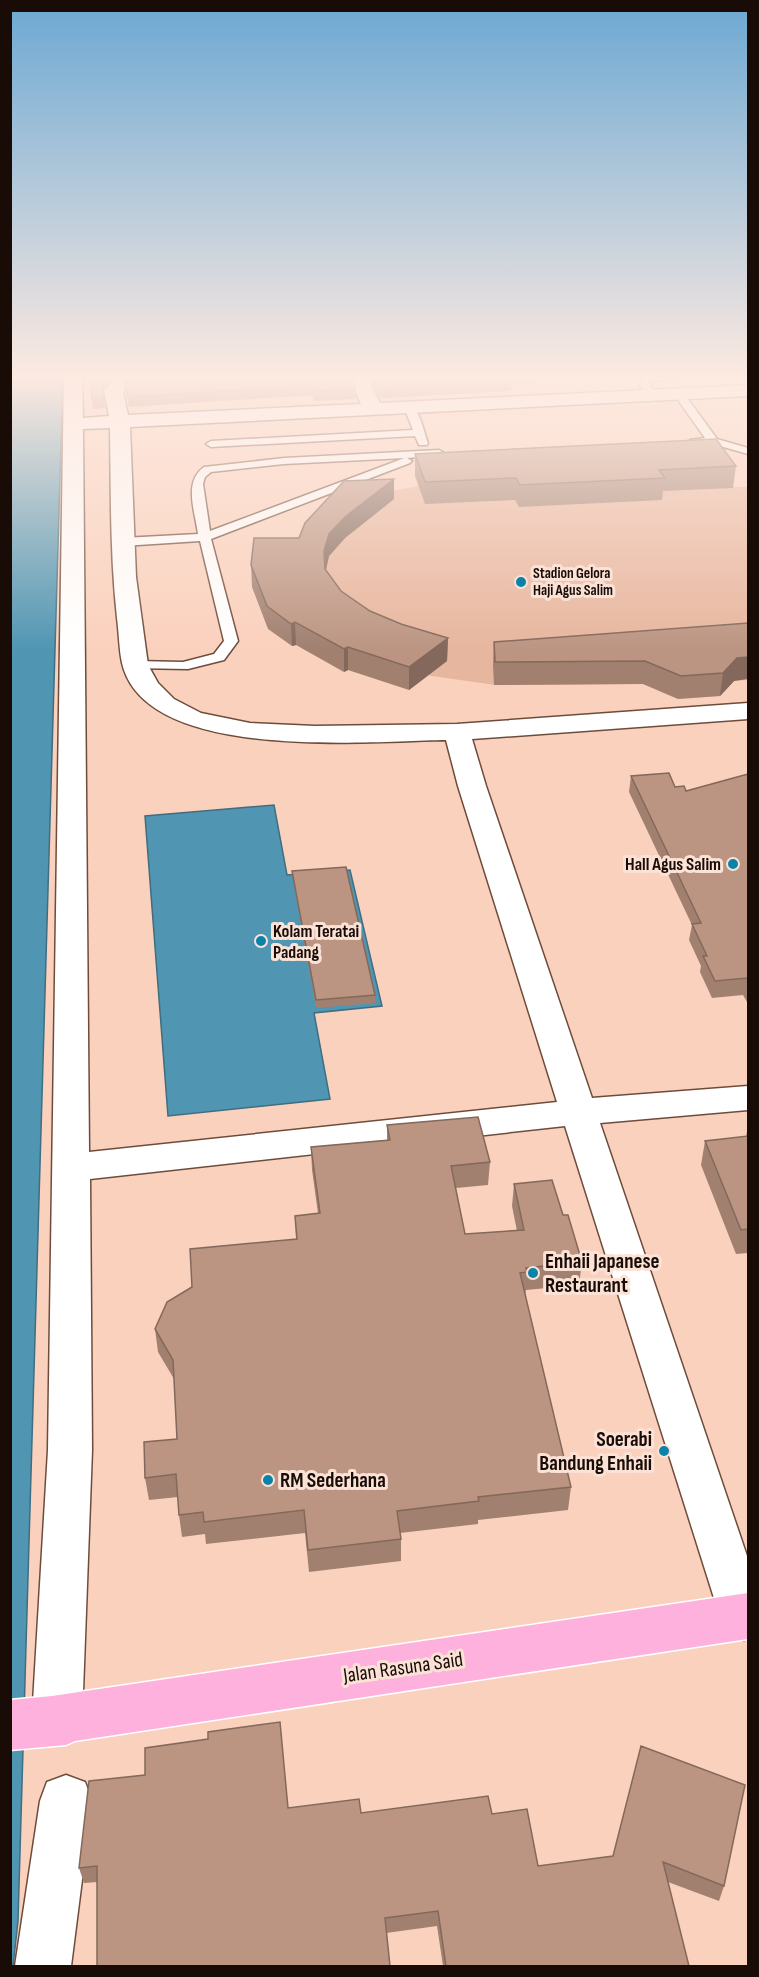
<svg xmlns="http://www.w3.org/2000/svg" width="759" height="1977" font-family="'Sofia Sans Condensed',sans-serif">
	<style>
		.green { fill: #e7b69e }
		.water { fill: #5096b3; stroke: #406d7f; stroke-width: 1.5 }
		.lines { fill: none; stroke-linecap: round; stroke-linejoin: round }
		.service-casing { stroke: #6e4c3c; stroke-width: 3 }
		.minor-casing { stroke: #6e4c3c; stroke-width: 3 }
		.primary-casing { stroke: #fff; stroke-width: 3 }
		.service { fill: #fff; fill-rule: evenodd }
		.minor { fill: #fff; fill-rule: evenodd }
		.primary { fill: #fdb1dc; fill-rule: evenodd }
		.wall { fill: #a18070 }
		.shaded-wall { fill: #83685b }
		.building { fill: #bb9582; stroke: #83685b; stroke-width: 1.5 }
		.poi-dot { fill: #0a83a9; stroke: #fbe2d6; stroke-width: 2 }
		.labels { text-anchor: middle; stroke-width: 6; stroke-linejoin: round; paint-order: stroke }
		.far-poi-label { font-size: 15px; font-weight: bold; fill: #190c06; stroke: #fbe2d6; text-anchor: start }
		.poi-label { font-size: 18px; font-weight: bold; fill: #190c06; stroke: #fbe2d6; text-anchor: end }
		.near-poi-label { font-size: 21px; font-weight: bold; fill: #190c06; stroke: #fbe2d6; text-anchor: start }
		.near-street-label { font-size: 21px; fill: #190c06; stroke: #fbe2d6 }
	</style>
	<rect width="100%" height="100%" fill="#fad1bd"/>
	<path class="green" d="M418 486 748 487V680L734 681 720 696 678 699 643 684 495 685 432 676 388 666 297 568 391 491Z"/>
	<path class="water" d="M10 374H63L18 1921 13 1966H11Z
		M274 805 287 875 350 870 382 1006 314 1013 330 1099 168 1116 145 816Z"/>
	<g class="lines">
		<defs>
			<path id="service" d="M655 374H697L692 377 651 381 650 386 656 394 647 396 640 386 642 379Z
				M674 391H682L717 439 748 448V454L713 444H690V440L705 438 673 393Z
				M409 404C420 409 424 433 428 443L427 445H419L415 436 211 447 206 444 211 441 413 430 404 407Z
				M439 450 444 453 443 455 407 458 412 461 410 463 211 539 238 641 224 660 188 669 130 668 128 665 130 662 135 661 183 662 214 654 224 641 200 541 123 546 117 542 123 538 198 534C195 511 183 482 204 467L284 458ZM404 458 402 459 210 531 203 484 205 477 211 472 284 464Z"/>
			<path id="minor" d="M64 374H82L83 418 109 416 104 391C121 366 180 372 207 374L204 378 198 379 152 381 126 389 123 392 128 415 361 404 348 374H366L380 403 748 385V396L130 427 136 577 148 665 158 683 174 699 201 713 250 723 315 726 457 724 748 703V719L472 739 486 786 592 1098 748 1086V1110L600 1123 748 1559V1638L744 1640 727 1633 720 1617 565 1126 90 1179 92 1450 82 1719 75 1737 57 1744 39 1737 32 1719 48 1450ZM110 428C111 491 110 555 117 618 119 633 119 649 122 663 145 763 369 741 446 740L458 786 557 1102 89 1152 83 429Z
				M66 1775 85 1782 92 1801 71 1966H15L40 1801 47 1782Z"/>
			<path id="primary" d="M748 1593V1639L75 1741 66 1745 10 1750V1700L52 1696Z"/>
		</defs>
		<use href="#service" class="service-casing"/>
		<use href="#minor" class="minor-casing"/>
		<use href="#primary" class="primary-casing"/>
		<use href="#service" class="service"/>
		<use href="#minor" class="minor"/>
		<use href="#primary" class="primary"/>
	</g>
	<path class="wall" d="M90 374 123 375 111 381 103 391 105 408 93 409Z
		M152 374 356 389V399L314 401 312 396 281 397 129 407 124 383Z
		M368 374H536L535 383 512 384 511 391 386 398H380Z
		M415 454 736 466 733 488 663 491 662 500 519 507 515 500 425 504 415 476Z
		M394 479V499L345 538 329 556 326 570 341 591 370 611 401 624 448 638 447 661 409 690 348 670 344 672 296 645 292 646 268 629 252 587 251 565 299 538Z
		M748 623 734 681 720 696 678 699 643 684 494 685 493 665 494 642Z
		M748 774V1002H747L743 995 712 998 700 972 701 966 689 940 692 925 629 792 631 776 675 787 686 791Z
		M292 871 375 995V1003L316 1008 293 879Z
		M387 1125 490 1162 488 1185 456 1188 465 1234 517 1231 512 1206 514 1184 563 1215 582 1262 579 1285 526 1290 525 1295 571 1487 568 1510 478 1520V1524L400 1533 401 1539V1561L309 1572 305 1533 206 1544 205 1534 182 1537 179 1515 178 1497 149 1500 145 1478 177 1439 174 1379 158 1352 155 1329 296 1239 295 1216 318 1213 312 1170 311 1147 387 1140Z
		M747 1131H748V1253L736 1254 701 1165 705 1141 746 1137Z
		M641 1746 724 1886 719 1901 668 1882 689 1966H443L437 1926 386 1933 97 1882 84 1883 79 1868 288 1808 361 1813 492 1814 538 1866 613 1856Z"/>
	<path class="shaded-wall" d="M108 374H132L123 375 111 381 102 391 101 382Z
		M394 479V499L345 538 329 556 325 573 324 551 329 534 345 517Z
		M295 622 296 645 292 646 291 624Z
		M448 638 447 661 409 690V667Z
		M348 647V670L344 672V649Z
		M748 657V679L734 681 720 696 723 673 737 658Z"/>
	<path class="building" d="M90 374H108L101 382 104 398 92 399Z
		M152 374H349L356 389 313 391 312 387 281 388 128 397 124 383 126 381Z
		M373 374H530L508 375 512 382 386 388H380Z
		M716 439 736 466 659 470 665 478 520 485 516 478 425 482 415 454Z
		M394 479 345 517 329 534 324 551 325 569 341 591 370 611 401 624 448 638 409 667 348 647 344 649 295 622 291 624 267 606 251 565 254 538H299L305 523 344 481Z
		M748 623V657L737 658 723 673 681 676 645 661 495 662 494 642Z
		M669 773 675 787 684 786 686 791 748 774V982L747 978 715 981 703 956H707L692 924 701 923 631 776Z
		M346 867 375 995 316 1000 292 871Z
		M478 1117 490 1162 451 1166 465 1234 524 1230 514 1184 552 1180 563 1215H568L582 1262 526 1268 527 1272 520 1273 571 1487 478 1497 479 1501 397 1511 401 1539 308 1550 304 1510 204 1522 203 1512 179 1515 176 1474 145 1478 144 1442 177 1439 173 1360 155 1329 167 1302 192 1287 190 1249 297 1239 295 1216 320 1213 311 1147 390 1140 387 1125Z
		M748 1136V1229L741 1230 705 1141Z
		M280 1722 288 1808 359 1799 361 1813 488 1796 492 1814 527 1809 538 1866 613 1856 641 1746 745 1785 724 1886 663 1862 689 1966H446L438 1911 385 1918 390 1966H97V1866L79 1868 89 1781 145 1775V1748L208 1739V1732Z"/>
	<linearGradient id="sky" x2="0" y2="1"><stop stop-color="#6ba8d3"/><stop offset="0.58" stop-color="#fdeae1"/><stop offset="1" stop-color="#fdeae1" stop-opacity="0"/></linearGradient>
	<rect width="759" height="650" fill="url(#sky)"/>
	<g class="poi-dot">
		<circle cx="521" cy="582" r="6"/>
		<circle cx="733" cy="864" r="6"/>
		<circle cx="261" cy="941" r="6"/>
		<circle cx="533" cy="1273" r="6"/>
		<circle cx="664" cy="1451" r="6"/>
		<circle cx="268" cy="1480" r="6"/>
	</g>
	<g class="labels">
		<g class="far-poi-label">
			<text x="533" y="578">Stadion Gelora<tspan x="533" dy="17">Haji Agus Salim</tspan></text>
		</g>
		<g class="poi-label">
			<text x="721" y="870">Hall Agus Salim</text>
			<text x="273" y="937" text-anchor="start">Kolam Teratai<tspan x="273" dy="21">Padang</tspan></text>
		</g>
		<g class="near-poi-label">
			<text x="545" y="1268">Enhaii Japanese<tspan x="545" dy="24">Restaurant</tspan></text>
			<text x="652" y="1446" text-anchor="end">Soerabi<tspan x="652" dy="24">Bandung Enhaii</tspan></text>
			<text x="280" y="1487">RM Sederhana</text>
		</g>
		<g class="near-street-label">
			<text transform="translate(403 1667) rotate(-8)" y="7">Jalan Rasuna Said</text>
		</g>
	</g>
	<rect width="759" height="1977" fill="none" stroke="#190c06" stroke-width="24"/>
</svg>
